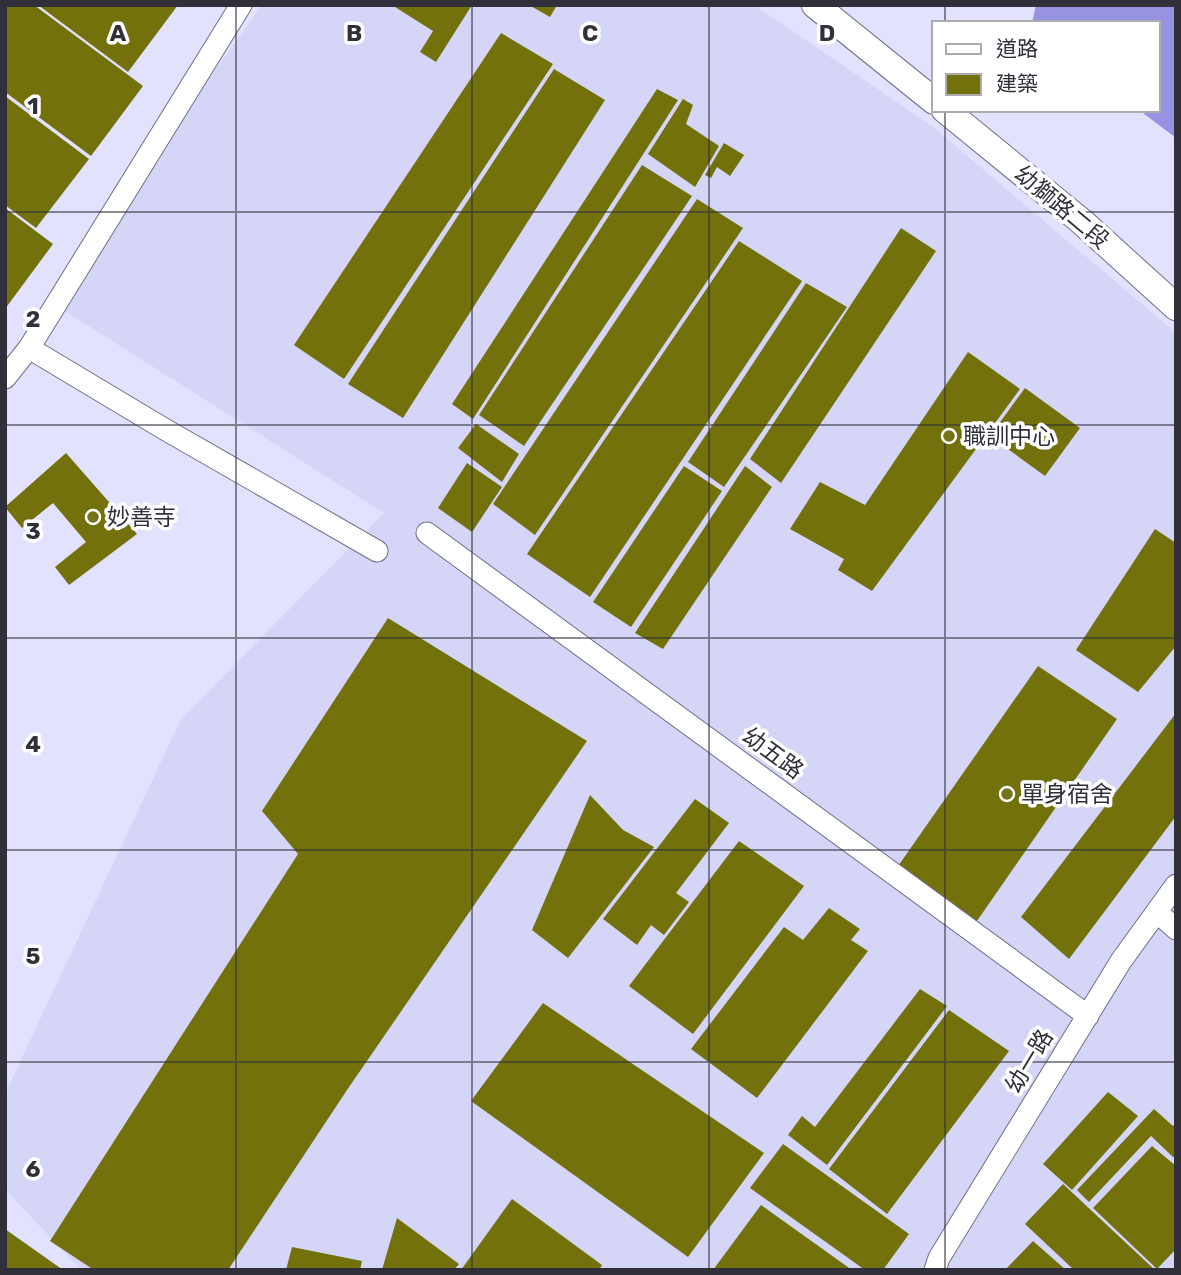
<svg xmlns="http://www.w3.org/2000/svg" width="1181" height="1275" font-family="Rubik,'Noto Sans TC',sans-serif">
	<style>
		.built { fill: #d5d5f8 }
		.water { fill: #9793e0 }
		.building { fill: #72710c }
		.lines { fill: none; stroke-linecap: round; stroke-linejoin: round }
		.minor-casing { stroke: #6f6f87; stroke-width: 23 }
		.tertiary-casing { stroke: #6f6f87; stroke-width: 28 }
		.minor { stroke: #fff; stroke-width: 21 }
		.tertiary { stroke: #fff; stroke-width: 26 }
		.grid { fill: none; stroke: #302f3a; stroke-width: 2; stroke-opacity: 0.55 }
		.poi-dot { fill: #747318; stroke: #fff; stroke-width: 2.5 }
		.labels { text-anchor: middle; stroke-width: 7; stroke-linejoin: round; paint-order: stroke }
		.street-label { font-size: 23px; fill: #302f3a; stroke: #fff }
		.poi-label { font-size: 23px; fill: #302f3a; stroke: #fff; text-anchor: start }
		.grid-label { font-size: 23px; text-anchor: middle; font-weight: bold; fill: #302f3a; stroke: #fff; stroke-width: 7; stroke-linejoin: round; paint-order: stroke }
	</style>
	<rect width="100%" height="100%" fill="#e2e2fe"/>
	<path class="built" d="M262 5H754L932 126 1176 333V1270H81L5 1189V1094L181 719 384 513 49 301Z"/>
	<path class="water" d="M1036 5H1176V138L1139 110H1158V23H1032Z"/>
	<path class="building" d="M5 5H34L143 86 91 156 5 92Z
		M38 5H178L128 72Z
		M396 5H472L436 62 420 52 433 31 395 7Z
		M529 5H557L550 17Z
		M501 33 553 64 344 379 294 345Z
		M554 69 605 100 403 418 348 384Z
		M657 89 678 100 473 419 452 404Z
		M5 96 89 159 36 228 5 205Z
		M683 99 693 105 686 124 719 146 695 187 648 154Z
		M724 143 744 155 730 176 717 167 711 178 705 175Z
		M642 165 692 196 524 446 479 415Z
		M697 199 743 228 535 535 493 504Z
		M5 208 53 244 5 309Z
		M901 228 936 251 781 483 750 459Z
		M739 241 802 281 590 597 527 554Z
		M806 283 847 307 724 487 688 462Z
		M968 352 1020 389 872 591 838 570 844 559 790 529 820 482 865 505Z
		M1025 388 1080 428 1045 476 990 436Z
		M476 424 519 454 502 482 458 448Z
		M66 453 137 534 69 585 55 567 86 542 53 503 22 528 5 507Z
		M467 463 502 487 472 532 438 508Z
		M684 466 722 491 631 627 593 602Z
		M745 466 772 487 663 649 635 633Z
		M1155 529 1176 543V646L1138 692 1076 650Z
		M388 618 587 741 347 1090 228 1270H94L50 1241 298 854 262 811Z
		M1038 666 1117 719 977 921 896 869Z
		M1176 713V816L1069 959 1021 917Z
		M590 795 623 830 654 847 568 958 532 930Z
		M695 799 729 823 676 893 689 902 664 935 651 925 637 945 603 919Z
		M739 841 804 886 693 1034 629 986Z
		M829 908 860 929 851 940 868 951 757 1098 691 1049 784 927 803 940Z
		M920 989 947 1006 827 1165 788 1135 802 1116 815 1127Z
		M543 1003 764 1153 688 1257 471 1101Z
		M949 1010 1009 1051 887 1214 829 1169Z
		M1108 1092 1138 1116 1072 1190 1043 1164Z
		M1154 1109 1173 1126 1176 1122V1154L1173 1157 1151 1136 1089 1202 1077 1190Z
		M783 1144 909 1234 883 1270H865L750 1188Z
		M1152 1146 1176 1166V1249L1157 1269 1093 1208Z
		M1063 1184 1155 1270H1074L1025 1224Z
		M512 1199 602 1265 599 1270H461Z
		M761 1205 852 1270H713Z
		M397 1218 459 1264 454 1270H382Z
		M5 1229 63 1270H5Z
		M1033 1241 1066 1270H1005Z
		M292 1247 362 1261 360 1270H286Z"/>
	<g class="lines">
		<defs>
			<path id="minor" d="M29 348 166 430 377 551
				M5 378 29 348 241 5
				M427 533 1088 1016
				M1157 912 1176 929
				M935 1270 939 1258 1121 961 1176 885"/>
			<path id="tertiary" d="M815 5 934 101
				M945 110 1081 221 1176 307"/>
		</defs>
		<use href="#minor" class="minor-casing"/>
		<use href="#tertiary" class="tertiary-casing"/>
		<use href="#minor" class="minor"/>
		<use href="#tertiary" class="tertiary"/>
	</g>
	<path class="grid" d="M236 5V1270M472 5V1270M709 5V1270M945 5V23M945 110V1270M5 212H1176M5 425H1176M5 638H1176M5 850H1176M5 1062H1176"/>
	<g class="poi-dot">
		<circle cx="949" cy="436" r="7"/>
		<circle cx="93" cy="517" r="7"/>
		<circle cx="1007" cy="794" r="7"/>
	</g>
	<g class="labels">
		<g class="street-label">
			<text transform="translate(1062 207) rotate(40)" y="8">幼獅路二段</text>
			<text transform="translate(773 753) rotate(36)" y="8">幼五路</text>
			<text transform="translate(1029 1061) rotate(-59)" y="8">幼一路</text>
		</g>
		<g class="poi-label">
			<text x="963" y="444">職訓中心</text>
			<text x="107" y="525">妙善寺</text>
			<text x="1021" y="802">單身宿舍</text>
		</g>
	</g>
	<g class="grid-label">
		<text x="118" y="41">A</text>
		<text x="354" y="41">B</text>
		<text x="590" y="41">C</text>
		<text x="827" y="41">D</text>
		<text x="33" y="114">1</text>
		<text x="33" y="327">2</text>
		<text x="33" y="539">3</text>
		<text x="33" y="752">4</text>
		<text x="33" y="964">5</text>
		<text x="33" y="1177">6</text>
	</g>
	<rect width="1181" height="1275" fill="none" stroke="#302f3a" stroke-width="14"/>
	<rect x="932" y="21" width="228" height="91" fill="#ffffff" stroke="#acacb0" stroke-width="2"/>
	<rect x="946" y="44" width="35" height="10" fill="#ffffff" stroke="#acacb0" stroke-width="2"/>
	<text x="996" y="56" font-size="21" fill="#302f3a">道路</text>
	<rect x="946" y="74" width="35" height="21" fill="#72710c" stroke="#acacb0" stroke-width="2"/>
	<text x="996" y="91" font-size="21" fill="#302f3a">建築</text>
</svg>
